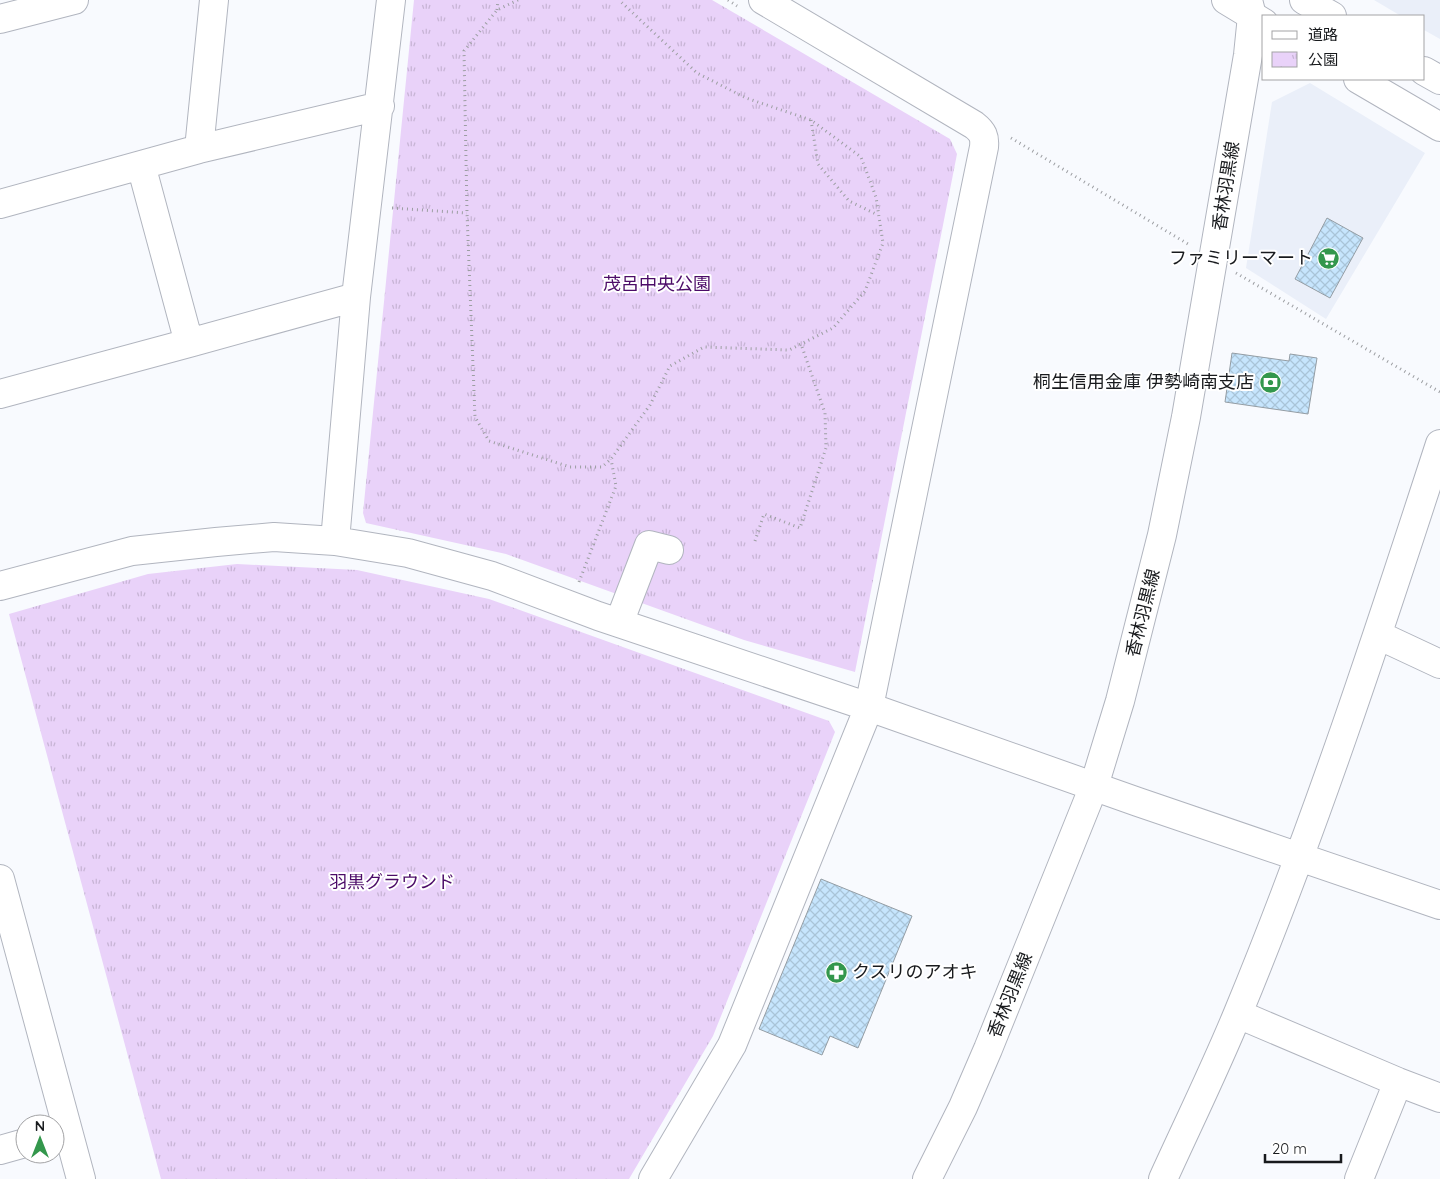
<svg xmlns="http://www.w3.org/2000/svg" width="1440" height="1179" font-family="Quicksand,'Noto Sans JP',sans-serif">
	<style>
		.built { fill: #eaeff9 }
		.park { fill: url(#park-tufts) }
		.building { fill: url(#building-cross-hatch); stroke: #949da4 }
		.lines { fill: none; stroke-linecap: round; stroke-linejoin: round }
		.minor-casing { stroke: #b1b5bf; stroke-width: 30 }
		.major-casing { stroke: #b1b5bf; stroke-width: 30 }
		.highway-casing { stroke: #b1b5bf; stroke-width: 30 }
		.path { stroke: #9c9ea2; stroke-width: 3; stroke-dasharray: 1 4; stroke-linecap: butt }
		.minor { stroke: #fff; stroke-width: 28 }
		.major { stroke: #fff; stroke-width: 28 }
		.highway { stroke: #fff; stroke-width: 28 }
		.labels { text-anchor: middle; stroke-width: 4; stroke-linejoin: round; paint-order: stroke }
		.street-label { font-size: 18px; fill: #181a1d; stroke: #fff }
		.poi-label { font-size: 18px; fill: #181a1d; stroke: #fff; text-anchor: end }
		.park-label { font-size: 18px; fill: #4c0c68; stroke: #fff }
	</style>
	<defs>
		<pattern id="park-tufts" width="24" height="20" patternUnits="userSpaceOnUse" patternTransform="scale(1.25)"><rect width="24" height="20" fill="#e9d2f9"/><path d="M3 7l-1-3M5 7V3M7 7l1-3M15 17l-1-3M17 17v-4M19 17l1-3" fill="none" stroke="#c7b4d5"/></pattern>
		<pattern id="building-cross-hatch" width="8" height="8" patternUnits="userSpaceOnUse" patternTransform="scale(1.25)"><rect width="8" height="8" fill="#c6e5fd"/><path d="M0 0l8 8M0 8l8-8" fill="none" stroke="#a9c4d8"/></pattern>
	</defs>
	<rect width="100%" height="100%" fill="#f8fafe"/>
	<path class="built" d="M1374 0H1440V39L1424 30V16H1401Z
		M1310 83 1425 153 1326 319 1246 268 1272 102Z"/>
	<path class="park" d="M414 0H712L950 139 957 154 855 672 744 640 506 554 366 523 363 513Z
		M237 564 357 570 489 599 829 721 835 732 713 1036 629 1179H161L9 614 148 574Z"/>
	<path class="building" d="M1327 218 1363 238 1330 298 1295 279Z
		M1232 353 1289 361 1290 354 1317 358 1308 414 1225 402Z
		M821 879 912 916 858 1048 830 1036 822 1055 759 1029Z"/>
	<g class="lines">
		<defs>
			<path id="minor" d="M0 19 74 0
				M199 149 214 0
				M0 204 199 149 380 106
				M189 343 356 297
				M0 394 189 343 141 165
				M335 541 356 297 391 0
				M0 586 132 551 216 542 274 537 335 541 408 553 492 576 598 616 869 707 1138 802 1440 905
				M619 623 649 545 669 550
				M1378 635 1440 664
				M0 879 81 1179
				M1238 1014 1398 1082 1440 1098
				M0 1150 25 1143
				M653 1179 732 1045 869 707 984 147C985 137 983 132 974 125L763 0
				M1163 1179C1188 1124 1215 1069 1238 1013 1315 827 1378 635 1440 444
				M1359 1179 1398 1082"/>
			<path id="major" d="M927 1179 963 1107 988 1049 1094 786 1120 701 1162 535 1186 417 1248 55 1252 16 1248 0"/>
			<path id="highway" d="M1226 0 1264 23
				M1304 0 1332 16
				M1424 71 1440 80
				M1358 79 1440 127"/>
		</defs>
		<use href="#minor" class="minor-casing"/>
		<use href="#major" class="major-casing"/>
		<use href="#highway" class="highway-casing"/>
		<path class="path" d="M518 0 497 10 464 51 467 213 475 417 489 441 570 467H602L611 459 650 405 670 366 704 347 789 350 833 328 865 291 883 243 876 197 861 157 811 120 746 98 697 73 619 0
			M728 0 737 6
			M497 10 498 0
			M811 120 818 164 849 201 878 215
			M1011 138 1188 244
			M392 208 467 213
			M1236 273 1440 392
			M755 541 764 514 800 528 826 448 825 413 801 344
			M579 582 616 486 611 459"/>
		<use href="#minor" class="minor"/>
		<use href="#major" class="major"/>
		<use href="#highway" class="highway"/>
	</g>
	<defs>
		<symbol id="supermarket-disc" viewBox="-11 -11 22 22"><circle r="9.5" fill="#33974c" stroke="#fff"/><path d="M-6-5.5h2.5l.6 2H6L4.5 2H-2.5L-4.4-4H-6ZM-1.5 3.2a1.3 1.3 0 1 0 .1 0ZM3 3.2a1.3 1.3 0 1 0 .1 0Z" fill="#fff"/></symbol>
		<symbol id="bank-disc" viewBox="-11 -11 22 22"><circle r="9.5" fill="#33974c" stroke="#fff"/><path d="M-6-4H6V4H-6ZM0-2.3a2.3 2.3 0 1 0 0 4.6a2.3 2.3 0 1 0 0-4.6Z" fill="#fff"/></symbol>
		<symbol id="pharmacy-disc" viewBox="-11 -11 22 22"><circle r="9.5" fill="#33974c" stroke="#fff"/><path d="M-2-6h4v4h4v4h-4v4h-4v-4h-4v-4h4Z" fill="#fff"/></symbol>
	</defs>
	<g fill-rule="evenodd">
		<use href="#supermarket-disc" x="1316" y="246" width="25" height="25"/>
		<use href="#bank-disc" x="1258" y="370" width="25" height="25"/>
		<use href="#pharmacy-disc" x="824" y="960" width="25" height="25"/>
	</g>
	<g class="labels">
		<g class="street-label">
			<text transform="translate(1226 186) rotate(-81)" y="6">香林羽黒線</text>
			<text transform="translate(1143 613) rotate(-76)" y="6">香林羽黒線</text>
			<text transform="translate(1010 995) rotate(-68)" y="6">香林羽黒線</text>
		</g>
		<g class="poi-label">
			<text x="1313" y="264">ファミリーマート</text>
			<text x="1254" y="388">桐生信用金庫 伊勢崎南支店</text>
			<text x="852" y="978" text-anchor="start">クスリのアオキ</text>
		</g>
		<g class="park-label">
			<text x="657" y="290">茂呂中央公園</text>
			<text x="392" y="888">羽黒グラウンド</text>
		</g>
	</g>
	<rect x="1262" y="15" width="162" height="65" fill="#ffffff" stroke="#a3a3a5"/>
	<rect x="1272" y="31" width="25" height="8" fill="#ffffff" stroke="#a3a3a5"/>
	<text x="1308" y="40" font-size="15" fill="#181a1d">道路</text>
	<rect x="1272" y="52" width="25" height="15" fill="url(#park-tufts)" stroke="#a3a3a5"/>
	<text x="1308" y="65" font-size="15" fill="#181a1d">公園</text>
	<g transform="translate(40 1139)"><circle r="24" fill="#ffffff" stroke="#a3a3a5"/>
	<path d="M0-4L9 19L0 12L-9 19Z" fill="#33974c"/>
	<text y="-8" font-size="14" font-weight="bold" text-anchor="middle" fill="#181a1d">N</text>
	</g>
	<path d="M1265 1154v8h76v-8" fill="none" stroke="#181a1d" stroke-width="2.5"/>
	<text x="1272" y="1154" font-size="15" fill="#181a1d" stroke="#ffffff" stroke-width="4" paint-order="stroke">20 m</text>
</svg>
